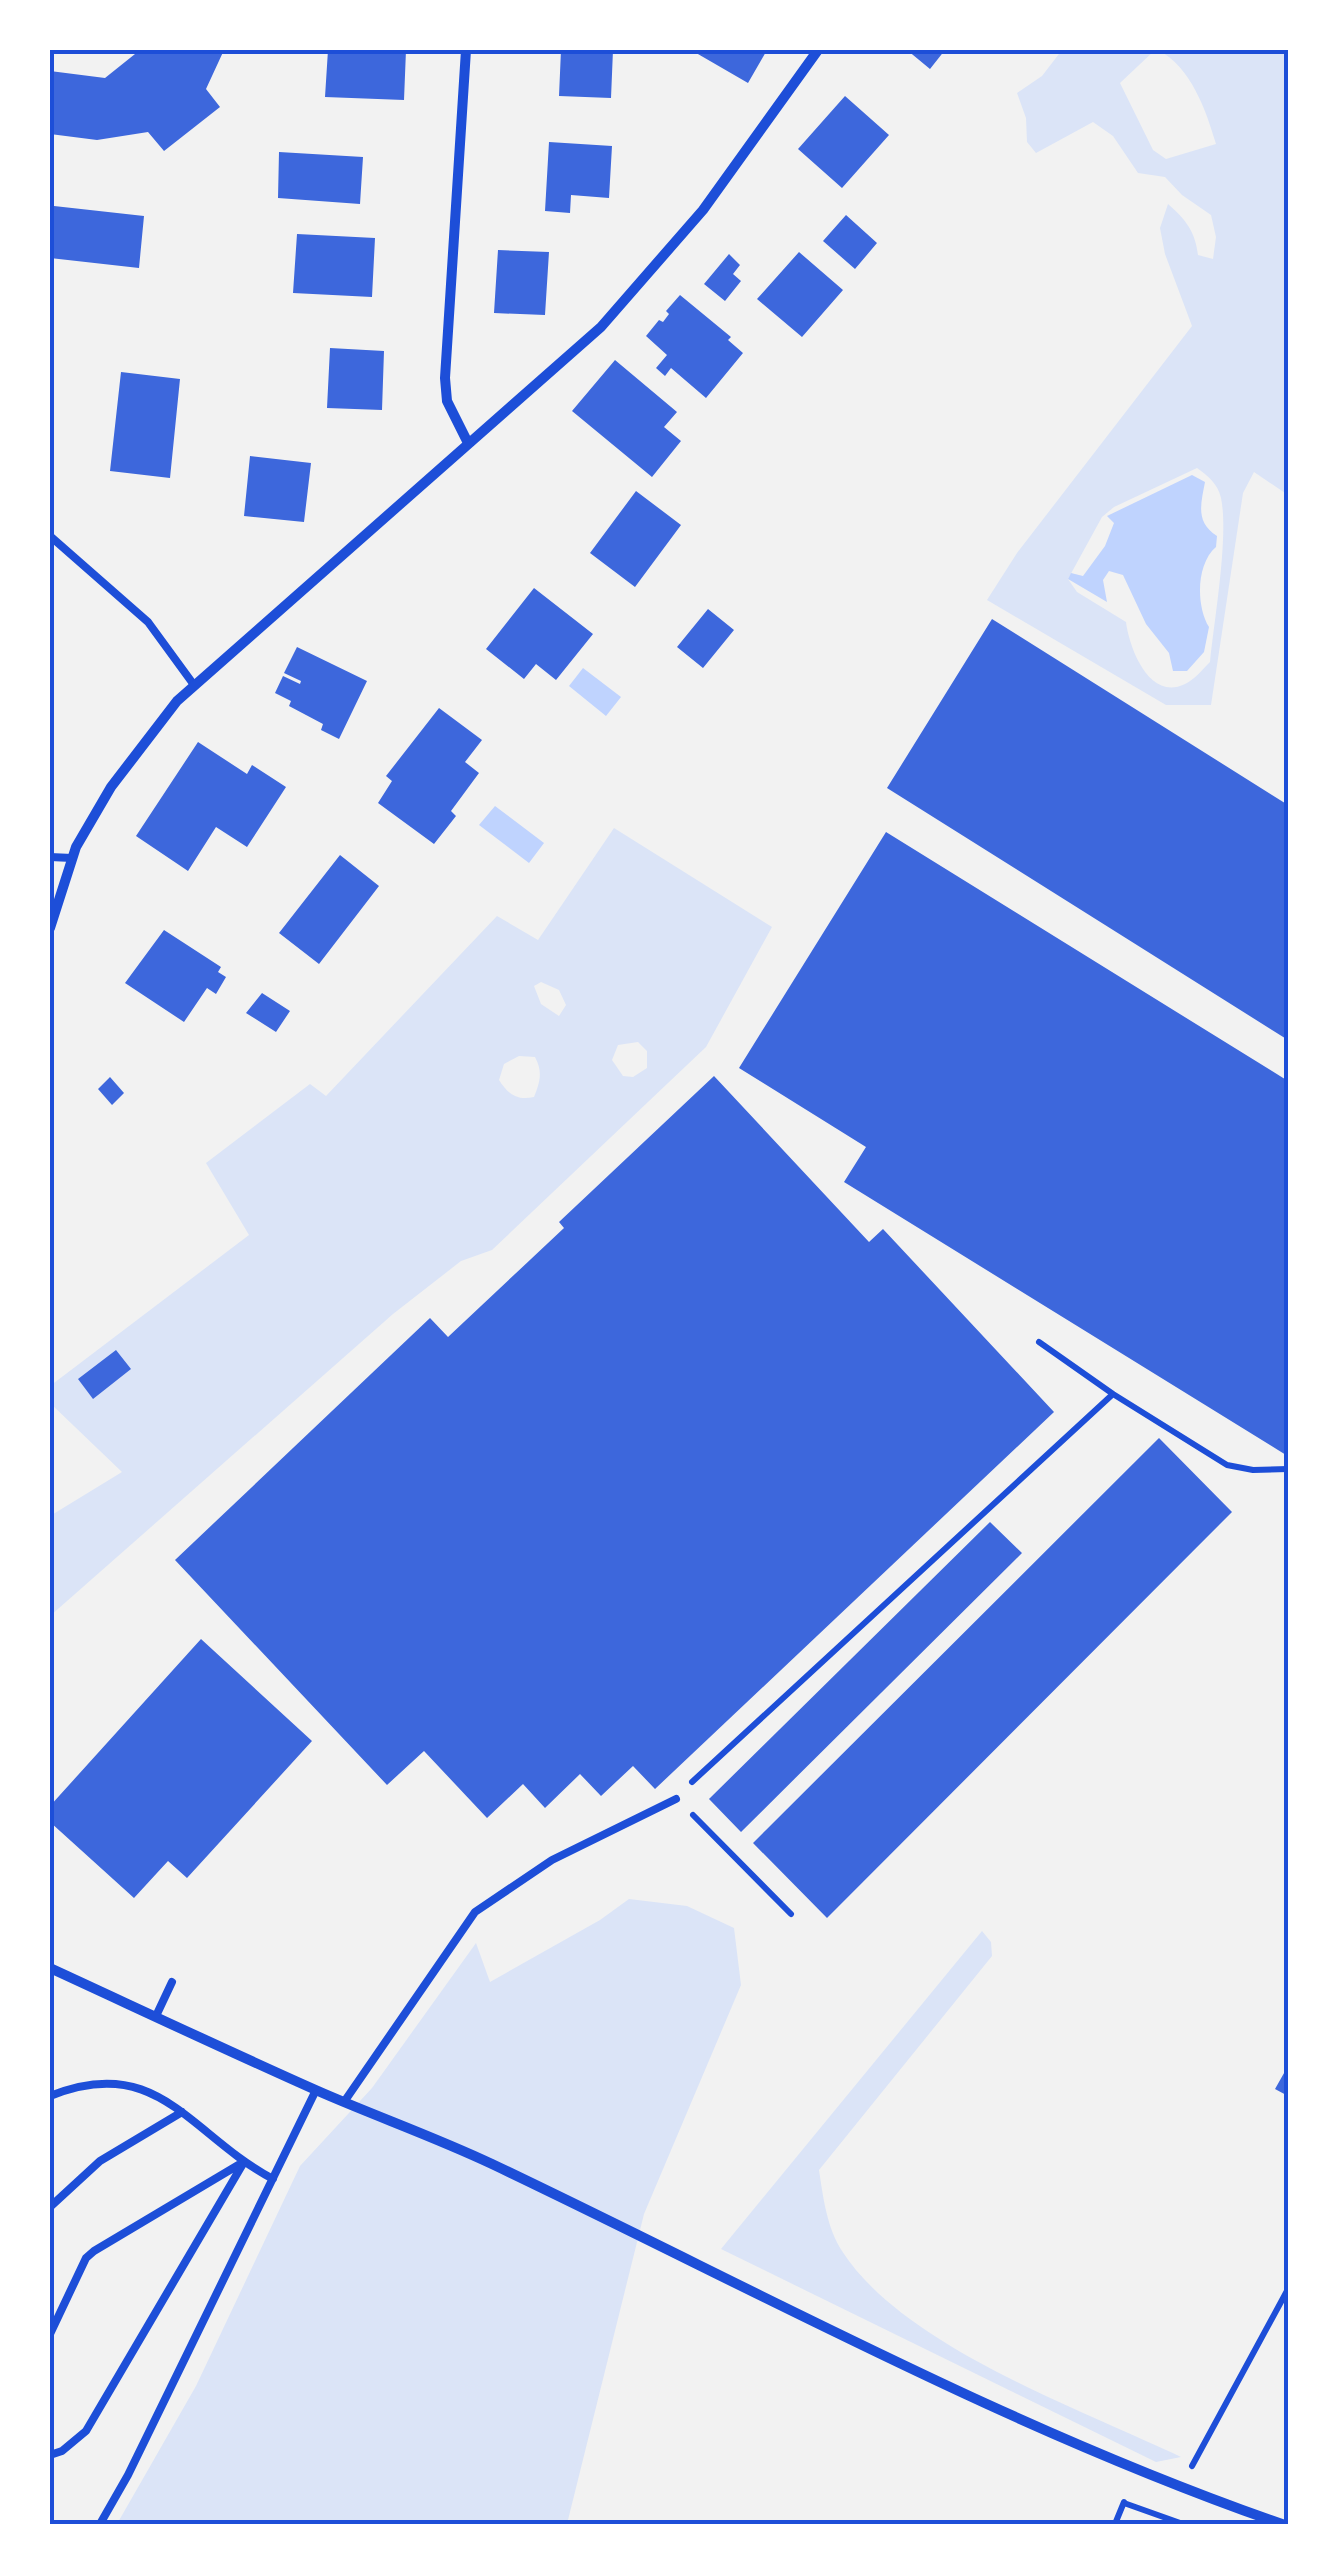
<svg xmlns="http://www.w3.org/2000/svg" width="1338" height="2574" font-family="'Noto Sans',sans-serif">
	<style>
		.green { fill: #dbe4f7; fill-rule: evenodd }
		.water { fill: #bfd3fe }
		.building { fill: #3d67dc }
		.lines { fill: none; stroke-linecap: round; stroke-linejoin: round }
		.path { stroke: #1d4ed8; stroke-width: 6 }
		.service { stroke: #1d4ed8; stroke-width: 8 }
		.minor { stroke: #1d4ed8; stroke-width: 10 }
		.neatline { fill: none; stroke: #1d4ed8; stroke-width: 4 }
	</style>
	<rect width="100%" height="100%" fill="#f2f2f2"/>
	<path class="green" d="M1062 50H1155L1120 83 1153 150 1166 159 1216 144C1206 110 1191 67 1158 50H1288V495L1254 472 1243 493 1211 705H1166L987 600 1017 553 1192 326 1165 254 1160 228 1168 204C1186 220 1195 231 1198 255L1213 259 1216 237 1211 215 1182 195 1165 177 1138 173 1113 136 1093 122 1036 153 1027 142 1026 118 1017 93 1042 76ZM1197 468C1208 476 1218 484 1221 498 1229 536 1214 621 1210 662 1203 669 1194 680 1185 684 1149 702 1129 647 1126 622L1077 592 1068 579 1102 517 1114 507Z
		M614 828 772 927 706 1047 492 1250 461 1261 393 1314 50 1616V1516L122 1472 50 1403V1386L249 1235 206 1163 310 1084 326 1096 497 916 538 940ZM541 982 559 990 566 1005 559 1016 541 1004 534 986ZM638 1042 647 1051V1068L633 1077 623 1076 612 1060 618 1045ZM519 1056 535 1057C543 1072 540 1082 534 1097 517 1101 508 1094 499 1080L504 1064Z
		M629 1899 687 1906 734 1928 741 1985 644 2214 567 2524H117L196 2386 300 2166 372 2088 476 1943 490 1982 600 1920Z
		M982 1931 991 1942 992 1956 819 2170C823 2197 827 2228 842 2251 903 2346 1080 2409 1181 2457L1156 2462 721 2249Z"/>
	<path class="water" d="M1192 475 1205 482C1201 504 1195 522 1217 536L1216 547C1196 564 1196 606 1209 627L1204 652 1187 671H1173L1169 653 1146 624 1123 575 1109 571 1103 580 1107 602 1068 579 1071 573 1083 576 1105 546 1114 523 1107 516Z
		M583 668 621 697 606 716 569 686Z
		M495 806 544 843 529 863 479 825Z"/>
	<path class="building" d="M140 50H224L206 89 220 107 164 151 148 132 97 140 50 134V71L105 78Z
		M328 50H406L404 100 325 97Z
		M561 50H613L611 98 559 96Z
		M691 50H767L748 83Z
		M907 50H945L930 69Z
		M845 96 889 135 842 188 798 149Z
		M549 142 612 146 609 198 571 195 570 213 545 211Z
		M279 152 363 157 360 204 278 198Z
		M54 206 144 216 139 268 50 258Z
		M846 215 877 243 855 269 823 241Z
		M297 234 375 238 372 297 293 293Z
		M498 250 549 252 545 315 494 313Z
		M799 252 843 290 802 337 757 299Z
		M729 254 740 265 733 274 741 281 725 301 704 284Z
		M680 295 731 337 728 340 743 353 706 398 671 368 665 376 656 368 667 355 646 336 659 320 663 322 669 314 666 311Z
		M330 348 384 351 382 410 327 408Z
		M615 360 677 412 664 427 681 441 652 477 572 411Z
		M121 372 180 379 170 478 110 471Z
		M250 456 311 463 304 522 244 516Z
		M636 491 681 525 635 587 590 553Z
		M534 588 593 634 556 680 536 664 524 679 486 649Z
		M708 609 734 630 703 668 677 647Z
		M992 619 1288 805V1040L887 788Z
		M297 647 367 681 339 739 321 730 323 724 289 706 291 701 275 693 283 676 300 684 301 681 284 673Z
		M439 708 482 740 465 762 479 773 451 811 456 816 434 844 378 803 392 781 386 776Z
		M198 742 247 774 252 765 286 787 247 847 216 827 188 871 136 836Z
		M886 832 1288 1081 1286 1455 844 1182 866 1147 739 1068Z
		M340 855 379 886 319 964 279 933Z
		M164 930 221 967 218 972 226 977 216 994 207 988 184 1022 125 983Z
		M262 993 290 1011 276 1032 246 1013Z
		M714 1076 869 1242 883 1229 1054 1412 655 1789 633 1766 601 1796 580 1774 545 1808 523 1784 487 1818 424 1751 387 1785 175 1560 430 1318 448 1337 564 1228 559 1222Z
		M110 1077 124 1093 112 1105 98 1089Z
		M116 1350 131 1369 93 1399 78 1379Z
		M1159 1438 1232 1512 827 1918 753 1843Z
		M990 1522 1022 1553 741 1832 709 1799Z
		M201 1639 312 1741 187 1878 168 1861 134 1898 50 1822V1806Z
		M1288 2066V2096L1275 2089Z"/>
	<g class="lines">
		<path class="path" d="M1039 1342 1113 1394
			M692 1782 1113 1394 1227 1465 1253 1470 1288 1469
			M693 1815 791 1914
			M1192 2466 1288 2289
			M1124 2503 1183 2524
			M1115 2524 1124 2502"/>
		<path class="service" d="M50 536 148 622 194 685
			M50 857 72 858
			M156 2016 172 1982
			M50 2096C158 2052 190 2135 273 2179
			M344 2102 475 1912 552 1860 676 1799
			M50 2207 100 2161 182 2112
			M50 2334 86 2258 94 2251 240 2164
			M50 2455 62 2451 86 2431 244 2162
			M100 2524 128 2475 316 2090"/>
		<path class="minor" d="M466 50 445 378 447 401 468 443
			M50 928 76 847 111 787 177 701 601 327 703 210 818 50
			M50 1968C139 2009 228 2051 318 2091 375 2116 435 2137 492 2164 753 2288 1008 2429 1282 2524"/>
	</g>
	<rect width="1338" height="2574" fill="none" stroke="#ffffff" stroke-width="105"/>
	<rect x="52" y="52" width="1234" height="2470" class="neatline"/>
</svg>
